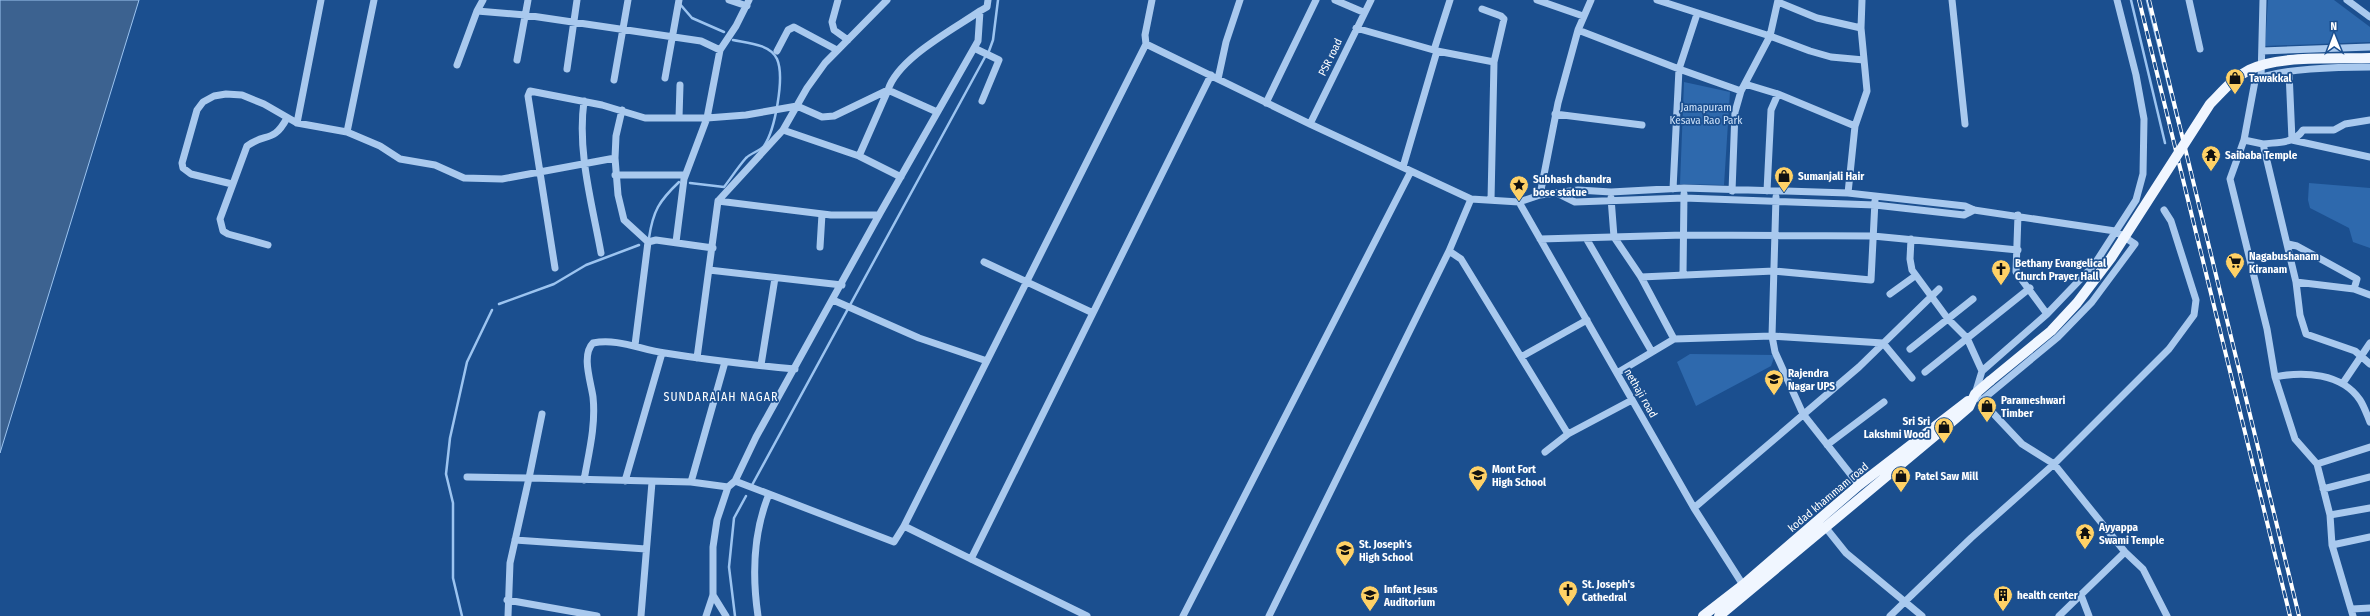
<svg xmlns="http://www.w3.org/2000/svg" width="2370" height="616" font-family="'Fira Sans Condensed',sans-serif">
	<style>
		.green { fill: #2e69ad }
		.water { fill: #3c6290; stroke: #9cc4f0 }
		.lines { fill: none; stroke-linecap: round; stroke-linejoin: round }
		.stream { stroke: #9cc4f0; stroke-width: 2.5 }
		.minor { stroke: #a9c9ee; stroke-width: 7 }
		.major { stroke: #f0f6ff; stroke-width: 10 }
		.rail-casing { stroke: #fff; stroke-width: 4 }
		.rail { stroke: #1b4f8f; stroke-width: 2.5; stroke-dasharray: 8; stroke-linecap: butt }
		.major-bridge { stroke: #f0f6ff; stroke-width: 10 }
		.labels { text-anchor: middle; stroke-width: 3.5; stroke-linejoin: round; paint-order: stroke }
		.street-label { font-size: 11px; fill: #fff; stroke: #1b4f8f }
		.poi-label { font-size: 11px; font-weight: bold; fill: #fff; stroke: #1b4f8f; text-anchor: start }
		.park-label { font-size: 11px; fill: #cfe3fa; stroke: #1b4f8f }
		.neighbourhood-label { font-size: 12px; letter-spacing: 1px; fill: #fff; stroke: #1b4f8f }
	</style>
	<rect width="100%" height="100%" fill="#1b4f8f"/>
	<path class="green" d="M2268 0H2334L2370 27V42L2265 46Z
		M1684 82 1730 92 1724 185 1680 184Z
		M2309 183 2370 188V248L2353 242 2349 228 2310 208 2308 200Z
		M1690 354 1775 355 1771 366 1696 406 1677 362Z"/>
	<path class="water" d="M0 0H139L0 453Z"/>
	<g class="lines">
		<path class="stream" d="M2131 0 2165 143
			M2147 0 2179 127
			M679 3 692 18 724 32
			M989 51 993 40 998 0
			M690 183 724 187C731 178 738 167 746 158 751 153 760 151 764 146 775 130 785 77 777 59 770 44 747 43 733 40
			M649 238C653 211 659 201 679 182
			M499 304 554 284 586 265 639 245
			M751 487 985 57
			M462 616 453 578V503L446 474 450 438 467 362 492 310
			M735 616 729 567 734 518 746 496"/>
		<path class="minor" d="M483 0 477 11 525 15 701 41 720 50
			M729 0 747 6
			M838 0 832 22 834 30 848 40
			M887 0 825 63 807 88 783 130 859 156 888 90 937 112
			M1335 0 1363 12
			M1537 0 1583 16
			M1657 0 1770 36 1810 51 1831 57 1864 60
			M1952 0 1965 124
			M2117 0 2136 75 2144 119 2143 174 2136 200 2094 265 2047 314 1982 371 1975 394 2022 444 2054 464 2125 552 2143 569 2167 616
			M2189 0 2200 49
			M2347 0 2370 17
			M1778 2 1817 18 1861 28
			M1482 9 1501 16 1504 19 1494 62
			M1356 28 1437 51 1494 62 1491 200
			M1578 30 1679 69 1741 91
			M1146 44 1310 124 1471 199 1519 202 1540 195 1578 190 1611 192 1684 188 1848 193 1965 206 1974 210 2115 231 2135 244 2092 302 2058 337 1982 400
			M974 48 999 60 982 101
			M1434 50 1450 0
			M777 51 788 30 794 27 837 50
			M2262 51 2370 47
			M517 60 528 0
			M457 65 477 11
			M567 69 577 0
			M2289 72 2292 140 2370 157
			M665 78 679 0
			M1218 79 1226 42 1240 0
			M2261 79 2263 0
			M614 80 628 0
			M1745 84 1778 94 1855 126 1848 193
			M584 101C577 152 592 203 601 253
			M1266 103 1316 0
			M622 110 616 136 615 158 618 195 624 220 648 242
			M1555 114 1642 125
			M679 118 680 85
			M297 123 321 0
			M1310 124 1371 0
			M1855 126 1867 91 1861 28 1862 0
			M347 132 374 0
			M2244 140 2263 144 2296 282 2354 289 2370 295
			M2263 144C2278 142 2294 144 2303 130H2334L2345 124 2370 120
			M859 156 901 177
			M1403 167 1437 51
			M615 175H685
			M232 184 191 174 183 168 182 163 197 110 203 102 214 96 226 94 242 95 264 104 297 123 347 132 380 146 400 159 435 165 464 178 502 179 615 158
			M1673 189 1679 69 1697 14
			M1732 191 1735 112 1741 91 1770 36 1778 0
			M1767 191 1771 110 1778 94
			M1559 194 1575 202 1684 198 1875 205 1964 215 1974 210
			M1540 195 1558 103 1578 30 1591 0
			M1776 197 1772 336 1775 352 1803 414 1859 485
			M1611 198 1614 237 1641 277 1674 339
			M718 201 831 215H879
			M1519 202 1694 508 1745 588
			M2018 215 2016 272 2047 314
			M1586 238 1652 352
			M1540 239 1684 235 1873 236 2018 250
			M1911 239 1910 259 1912 270 1948 319 1967 338 1982 371
			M676 242 684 179 707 118 720 50 736 26 749 0
			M2288 244 2297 246 2357 279 2354 289
			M268 245 228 234 223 231 220 219 247 146C266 132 273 144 287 118
			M820 247 822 214
			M1449 251 1461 259 1568 434
			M984 262 1093 313
			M555 268 528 96 530 91 602 105 645 118H707L746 115 797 106 822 117 834 116 888 90C898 58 954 29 980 11
			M709 270 842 285
			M1683 275 1684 194
			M1641 277 1774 271 1871 280 1875 201
			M2296 282 2300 315 2306 334 2355 351 2370 364
			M1890 294 1915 276
			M833 300 919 338 987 361
			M635 345 648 242 656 240 713 248
			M1910 349 1973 299
			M1521 357 1587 320
			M697 358 718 201 783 130
			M761 365 775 278
			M1925 372 2030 288
			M1617 373 1674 339 1772 336 1883 343 1912 378
			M2275 377C2303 371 2342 373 2360 400 2364 406 2367 415 2370 422
			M2343 383 2370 343
			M1827 445 1884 402
			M1545 452 1568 434 1632 400
			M2317 464 2370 447
			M467 477 529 478 542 414
			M584 480C589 452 596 425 593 397 591 382 581 355 593 343 618 338 641 350 665 353 708 360 752 365 795 369
			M625 481 662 353
			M735 481 756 437 879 215 978 41 980 11 987 7 988 0
			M691 482 725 362
			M2323 489 2370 477
			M1694 508 1859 367 1939 289
			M2330 515 2370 508
			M904 526 1087 616
			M1826 528 1846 553 1922 616
			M515 540 646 549
			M2332 545 2370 537
			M971 559 1211 75
			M713 595 726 616
			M2081 595 2089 616
			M507 600 597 616
			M2352 609 2370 608
			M508 616 510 563 529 478 691 482 728 487 735 481 894 542 904 526 1146 44 1145 35 1152 0
			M641 616 652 482
			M706 616 713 595V547L717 520 728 487
			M758 616C752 575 753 533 769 494
			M1183 616 1411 171
			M1269 616 1449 251 1471 199
			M1890 616 1971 538 2054 464 2169 349 2194 315 2196 300 2171 221 2164 210
			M2059 616 2125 552
			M2353 616 2332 545 2330 515 2317 464 2295 439 2275 377 2267 329 2230 179 2244 140 2255 81C2273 68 2346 67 2370 67"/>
		<path class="major" d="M1703 616 1743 585 1859 485 1968 401
			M1719 616 1954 420 1969 407 1975 394 1990 381"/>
		<defs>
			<path id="rail" d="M2139 0 2290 616
				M2149 0 2299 616"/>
		</defs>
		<use href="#rail" class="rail-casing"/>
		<use href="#rail" class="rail"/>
		<path class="major-bridge" d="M1990 381 2051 331 2077 303 2111 258 2210 104C2222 92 2233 78 2249 70 2277 55 2337 59 2370 58"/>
	</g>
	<defs>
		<symbol id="shop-pin" viewBox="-11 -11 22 30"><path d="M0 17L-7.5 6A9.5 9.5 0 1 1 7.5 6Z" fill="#ffd166" stroke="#1b4f8f"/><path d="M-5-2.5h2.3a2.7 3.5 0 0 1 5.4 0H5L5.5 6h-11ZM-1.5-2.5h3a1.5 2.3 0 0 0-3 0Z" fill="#111"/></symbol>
		<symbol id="temple-pin" viewBox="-11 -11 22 30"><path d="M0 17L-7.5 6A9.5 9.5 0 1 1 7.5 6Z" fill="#ffd166" stroke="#1b4f8f"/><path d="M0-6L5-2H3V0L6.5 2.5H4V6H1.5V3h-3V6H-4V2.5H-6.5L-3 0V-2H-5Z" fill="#111"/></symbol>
		<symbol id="sight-pin" viewBox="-11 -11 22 30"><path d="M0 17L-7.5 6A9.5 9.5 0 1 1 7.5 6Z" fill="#ffd166" stroke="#1b4f8f"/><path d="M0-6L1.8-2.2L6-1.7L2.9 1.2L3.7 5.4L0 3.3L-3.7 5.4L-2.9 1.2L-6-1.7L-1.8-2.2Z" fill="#111"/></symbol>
		<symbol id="supermarket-pin" viewBox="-11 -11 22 30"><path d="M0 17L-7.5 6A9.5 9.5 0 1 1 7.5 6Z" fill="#ffd166" stroke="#1b4f8f"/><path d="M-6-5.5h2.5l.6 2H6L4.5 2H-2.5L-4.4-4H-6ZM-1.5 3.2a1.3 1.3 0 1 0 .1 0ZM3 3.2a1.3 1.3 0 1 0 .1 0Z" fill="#111"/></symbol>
		<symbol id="church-pin" viewBox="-11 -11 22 30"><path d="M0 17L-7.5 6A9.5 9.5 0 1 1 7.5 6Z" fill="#ffd166" stroke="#1b4f8f"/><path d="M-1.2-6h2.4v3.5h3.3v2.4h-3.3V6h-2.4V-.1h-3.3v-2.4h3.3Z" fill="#111"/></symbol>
		<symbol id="school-pin" viewBox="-11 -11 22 30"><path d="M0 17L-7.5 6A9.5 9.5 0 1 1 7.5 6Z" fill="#ffd166" stroke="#1b4f8f"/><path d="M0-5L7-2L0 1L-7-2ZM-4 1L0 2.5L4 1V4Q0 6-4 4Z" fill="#111"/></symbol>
		<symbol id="building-pin" viewBox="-11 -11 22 30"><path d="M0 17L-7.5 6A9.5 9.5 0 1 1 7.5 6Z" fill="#ffd166" stroke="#1b4f8f"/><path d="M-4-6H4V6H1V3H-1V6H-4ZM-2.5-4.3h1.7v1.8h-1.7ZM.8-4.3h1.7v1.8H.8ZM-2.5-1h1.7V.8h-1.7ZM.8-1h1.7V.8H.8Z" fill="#111"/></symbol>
	</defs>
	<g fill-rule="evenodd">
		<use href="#shop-pin" x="2224" y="67" width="22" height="30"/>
		<use href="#temple-pin" x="2200" y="144" width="22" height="30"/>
		<use href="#shop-pin" x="1773" y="165" width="22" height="30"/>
		<use href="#sight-pin" x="1508" y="174" width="22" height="30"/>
		<use href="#supermarket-pin" x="2224" y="251" width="22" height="30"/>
		<use href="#church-pin" x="1990" y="258" width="22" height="30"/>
		<use href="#school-pin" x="1763" y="368" width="22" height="30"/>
		<use href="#shop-pin" x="1976" y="395" width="22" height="30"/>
		<use href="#shop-pin" x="1933" y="416" width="22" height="30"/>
		<use href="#school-pin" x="1467" y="464" width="22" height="30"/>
		<use href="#shop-pin" x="1890" y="465" width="22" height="30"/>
		<use href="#temple-pin" x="2074" y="522" width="22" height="30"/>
		<use href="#school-pin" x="1334" y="539" width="22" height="30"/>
		<use href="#church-pin" x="1557" y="579" width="22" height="30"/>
		<use href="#school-pin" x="1359" y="584" width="22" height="30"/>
		<use href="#building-pin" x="1992" y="584" width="22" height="30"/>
	</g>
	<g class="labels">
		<g class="street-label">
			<text transform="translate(1330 57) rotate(-64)" y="4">PSR road</text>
			<text transform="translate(1641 393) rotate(60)" y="4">nethaji road</text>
			<text transform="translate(1828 497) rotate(-40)" y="4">kodad khammam road</text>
		</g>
		<g class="poi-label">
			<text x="2249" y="82">Tawakkal</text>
			<text x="2225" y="159">Saibaba Temple</text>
			<text x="1798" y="180">Sumanjali Hair</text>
			<text x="1533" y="183">Subhash chandra<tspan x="1533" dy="13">bose statue</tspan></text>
			<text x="2249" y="260">Nagabushanam<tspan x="2249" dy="13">Kiranam</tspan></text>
			<text x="2015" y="267">Bethany Evangelical<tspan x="2015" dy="13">Church Prayer Hall</tspan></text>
			<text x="1788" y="377">Rajendra<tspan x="1788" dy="13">Nagar UPS</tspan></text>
			<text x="2001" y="404">Parameshwari<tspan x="2001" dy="13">Timber</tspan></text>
			<text x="1930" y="425" text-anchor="end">Sri Sri<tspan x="1930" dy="13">Lakshmi Wood</tspan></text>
			<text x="1492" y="473">Mont Fort<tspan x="1492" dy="13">High School</tspan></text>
			<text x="1915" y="480">Patel Saw Mill</text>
			<text x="2099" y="531">Ayyappa<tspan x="2099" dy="13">Swami Temple</tspan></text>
			<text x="1359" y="548">St. Joseph's<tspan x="1359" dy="13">High School</tspan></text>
			<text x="1582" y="588">St. Joseph's<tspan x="1582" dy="13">Cathedral</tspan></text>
			<text x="1384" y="593">Infant Jesus<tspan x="1384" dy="13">Auditorium</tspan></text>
			<text x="2017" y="599">health center</text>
		</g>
		<g class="park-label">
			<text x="1706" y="111">Jamapuram<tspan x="1706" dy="13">Kesava Rao Park</tspan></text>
		</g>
		<g class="neighbourhood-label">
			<text x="721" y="401">SUNDARAIAH NAGAR</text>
		</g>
	</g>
	<g transform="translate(2334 36) rotate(359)" stroke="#1b4f8f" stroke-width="3" paint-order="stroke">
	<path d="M0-3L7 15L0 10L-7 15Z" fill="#ffffff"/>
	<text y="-6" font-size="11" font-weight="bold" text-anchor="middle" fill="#ffffff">N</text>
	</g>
</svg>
